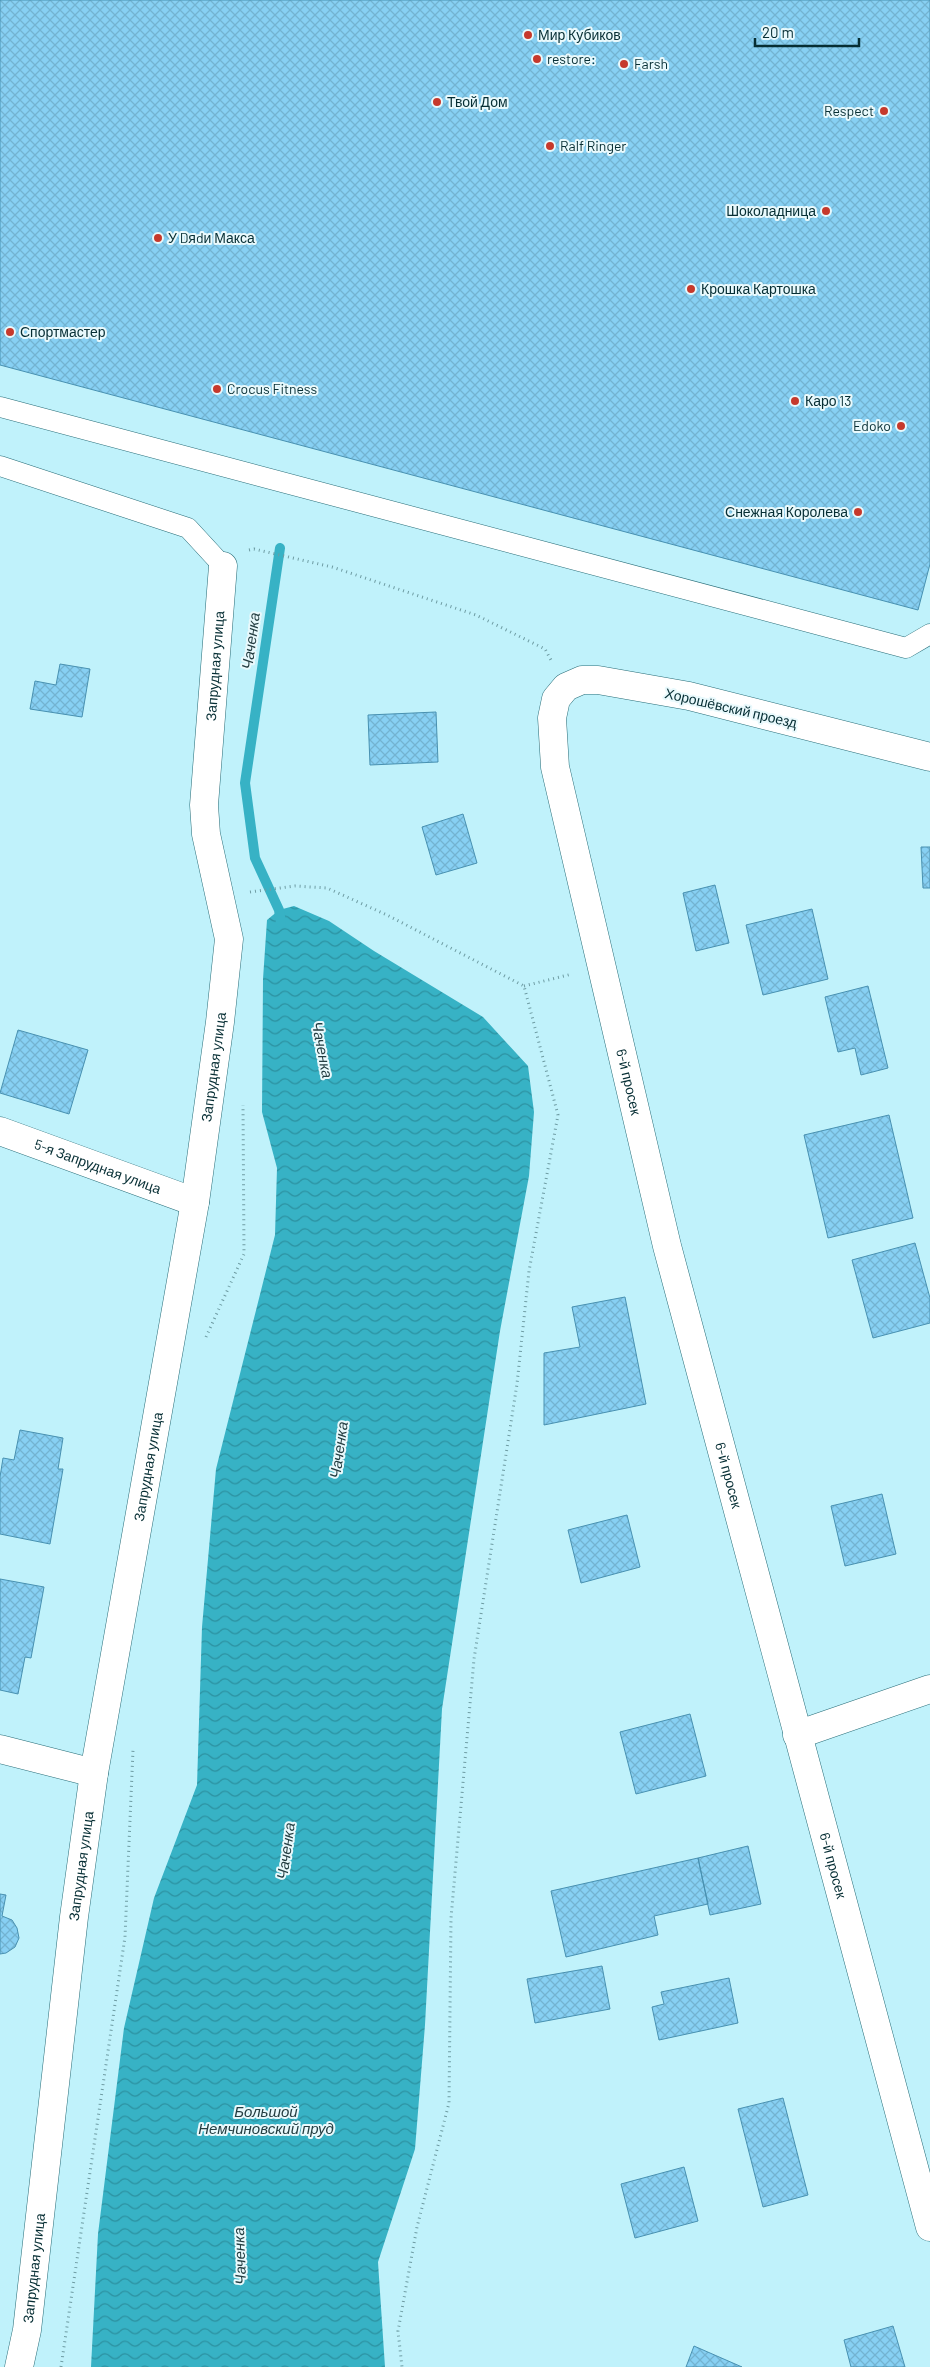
<svg xmlns="http://www.w3.org/2000/svg" width="930" height="2367" font-family="Barlow,sans-serif">
	<style>
		.water { fill: url(#water-waves) }
		.lines { fill: none; stroke-linecap: round; stroke-linejoin: round }
		.stream { stroke: #37b2c5; stroke-width: 10 }
		.building { fill: url(#building-cross-hatch); stroke: #4891b1 }
		.service-casing { stroke: #286d78; stroke-width: 21 }
		.minor-casing { stroke: #286d78; stroke-width: 29 }
		.path { stroke: #6e9ca3; stroke-width: 3; stroke-dasharray: 1 4; stroke-linecap: butt }
		.service { stroke: #fff; stroke-width: 20 }
		.minor { stroke: #fff; stroke-width: 28 }
		.poi-dot { fill: #c6392c; stroke: #e9f9fc; stroke-width: 2 }
		.labels { text-anchor: middle; stroke-width: 4; stroke-linejoin: round; paint-order: stroke }
		.poi-label { font-size: 14px; fill: #062e34; stroke: #e9f9fc; text-anchor: start }
		.street-label { font-size: 14px; fill: #062e34; stroke: #e9f9fc }
		.water-label { font-size: 15px; font-style: italic; fill: #243e42; stroke: #e9f9fc }
	</style>
	<defs>
		<pattern id="water-waves" width="16" height="10" patternUnits="userSpaceOnUse" patternTransform="scale(1.25)"><rect width="16" height="10" fill="#37b2c5"/><path d="M0 5q4-4 8 0t8 0" fill="none" stroke="#2c91a1"/></pattern>
		<pattern id="building-cross-hatch" width="8" height="8" patternUnits="userSpaceOnUse" patternTransform="scale(1.25)"><rect width="8" height="8" fill="#87d0f3"/><path d="M0 0l8 8M0 8l8-8" fill="none" stroke="#73b3d1"/></pattern>
	</defs>
	<rect width="100%" height="100%" fill="#c0f2fb"/>
	<path class="water" d="M294 906 329 921 374 951 483 1017 528 1066 534 1112 529 1176 500 1331 442 1709 425 2025 415 2149 378 2262 385 2367H91L98 2234 124 2028 154 1898 197 1785 202 1627 216 1469 275 1235 277 1168 262 1112 263 979 267 920 279 910Z"/>
	<g class="lines">
		<path class="stream" d="M280 548 245 783 255 858 279 910 281 923"/>
	</g>
	<path class="building" d="M0 0H930V564L918 610 0 365Z
		M60 664 90 669 82 717 30 709 35 681 56 685Z
		M436 712 438 762 370 765 368 715Z
		M463 814 477 863 436 875 422 827Z
		M921 847H930V888H923Z
		M715 885 729 943 696 951 683 893Z
		M812 909 828 979 763 995 746 925Z
		M868 986 888 1068 861 1075 855 1048 838 1052 825 997Z
		M18 1030 88 1050 69 1114 0 1093Z
		M889 1115 913 1218 828 1238 804 1135Z
		M915 1243 930 1298V1323L873 1338 852 1260Z
		M625 1297 646 1404 544 1425V1353L580 1347 572 1307Z
		M20 1430 63 1438 58 1469H63L50 1544 0 1534V1477L3 1458 14 1460Z
		M882 1494 896 1554 845 1566 831 1506Z
		M627 1515 640 1567 581 1583 568 1530Z
		M0 1579 44 1587 31 1658 25 1657 18 1694 0 1690Z
		M690 1714 706 1776 636 1794 620 1732Z
		M748 1846 761 1904 710 1915 698 1858Z
		M698 1858 708 1904 654 1916 658 1935 566 1957 551 1891Z
		M0 1894 6 1895 2 1916 12 1920 17 1928 19 1938 15 1947 6 1953 0 1954Z
		M602 1966 610 2009 535 2023 527 1979Z
		M729 1978 738 2023 659 2040 652 2007 664 2004 661 1992Z
		M783 2098 808 2195 763 2207 738 2109Z
		M684 2167 698 2221 635 2238 621 2184Z
		M893 2326 905 2367H851L844 2340Z
		M694 2346 742 2367H686Z"/>
	<g class="lines">
		<defs>
			<path id="service" d="M0 407 906 648 930 634
				M0 466 188 528 223 566"/>
			<g id="minor">
				<path id="s1" d="M930 757 689 696 598 680H582L566 687 556 699 552 718 555 767 667 1246 930 2227"/>
				<path id="s2" d="M0 1131 195 1202"/>
				<path d="M797 1735 930 1689"/>
				<path d="M0 1749 94 1773"/>
				<path id="s3" d="M19 2367 27 2330 74 1917 94 1773 195 1202 220 1022 229 939 206 834 204 805 223 566"/>
			</g>
		</defs>
		<use href="#service" class="service-casing"/>
		<use href="#minor" class="minor-casing"/>
		<path class="path" d="M249 550 254 549 332 567 476 615 545 649 551 660
			M250 892 295 886 327 888 387 915 524 986 558 1115 529 1271 517 1384 474 1659 451 1918 449 2103 417 2227 398 2331 402 2367
			M524 986 572 974
			M206 1337 244 1254 243 1105
			M61 2367 125 1937 133 1750"/>
		<use href="#service" class="service"/>
		<use href="#minor" class="minor"/>
	</g>
	<g class="poi-dot">
		<circle cx="528" cy="35" r="5"/>
		<circle cx="537" cy="59" r="5"/>
		<circle cx="624" cy="64" r="5"/>
		<circle cx="437" cy="102" r="5"/>
		<circle cx="884" cy="111" r="5"/>
		<circle cx="550" cy="146" r="5"/>
		<circle cx="826" cy="211" r="5"/>
		<circle cx="158" cy="238" r="5"/>
		<circle cx="691" cy="289" r="5"/>
		<circle cx="10" cy="332" r="5"/>
		<circle cx="217" cy="389" r="5"/>
		<circle cx="795" cy="401" r="5"/>
		<circle cx="901" cy="426" r="5"/>
		<circle cx="858" cy="512" r="5"/>
	</g>
	<g class="labels">
		<g class="poi-label">
			<text x="538" y="40">Мир Кубиков</text>
			<text x="547" y="64">restore:</text>
			<text x="634" y="69">Farsh</text>
			<text x="447" y="107">Твой Дом</text>
			<text x="874" y="116" text-anchor="end">Respect</text>
			<text x="560" y="151">Ralf Ringer</text>
			<text x="816" y="216" text-anchor="end">Шоколадница</text>
			<text x="168" y="243">У Dяdи Макса</text>
			<text x="701" y="294">Крошка Картошка</text>
			<text x="20" y="337">Спортмастер</text>
			<text x="227" y="394">Crocus Fitness</text>
			<text x="805" y="406">Каро 13</text>
			<text x="891" y="431" text-anchor="end">Edoko</text>
			<text x="848" y="517" text-anchor="end">Снежная Королева</text>
		</g>
		<g class="street-label">
			<text dy="5" stroke="none"><textPath href="#s3" startOffset="1720">Запрудная улица</textPath></text>
			<text transform="translate(731 708) rotate(13)" y="5">Хорошёвский проезд</text>
			<text dy="5" stroke="none"><textPath href="#s3" startOffset="1315">Запрудная улица</textPath></text>
			<text dy="5" stroke="none"><textPath href="#s1" startOffset="782">6-й просек</textPath></text>
			<text dy="5" stroke="none"><textPath href="#s2" startOffset="104">5-я Запрудная улица</textPath></text>
			<text dy="5" stroke="none"><textPath href="#s3" startOffset="910">Запрудная улица</textPath></text>
			<text dy="5" stroke="none"><textPath href="#s1" startOffset="1188">6-й просек</textPath></text>
			<text dy="5" stroke="none"><textPath href="#s3" startOffset="505">Запрудная улица</textPath></text>
			<text dy="5" stroke="none"><textPath href="#s1" startOffset="1592">6-й просек</textPath></text>
			<text dy="5" stroke="none"><textPath href="#s3" startOffset="100">Запрудная улица</textPath></text>
		</g>
		<g class="water-label">
			<text transform="translate(251 641) rotate(-82)" y="5">Чаченка</text>
			<text transform="translate(322 1050) rotate(79)" y="5">Чаченка</text>
			<text transform="translate(339 1450) rotate(-82)" y="5">Чаченка</text>
			<text transform="translate(286 1851) rotate(-82)" y="5">Чаченка</text>
			<text x="266" y="2117">Большой<tspan x="266" dy="17">Немчиновский пруд</tspan></text>
			<text transform="translate(240 2256) rotate(-92)" y="5">Чаченка</text>
		</g>
	</g>
	<path d="M755 38v8h104v-8" fill="none" stroke="#062e34" stroke-width="2.5"/>
	<text x="762" y="38" font-size="15" fill="#062e34" stroke="#e9f9fc" stroke-width="4" paint-order="stroke">20 m</text>
</svg>
